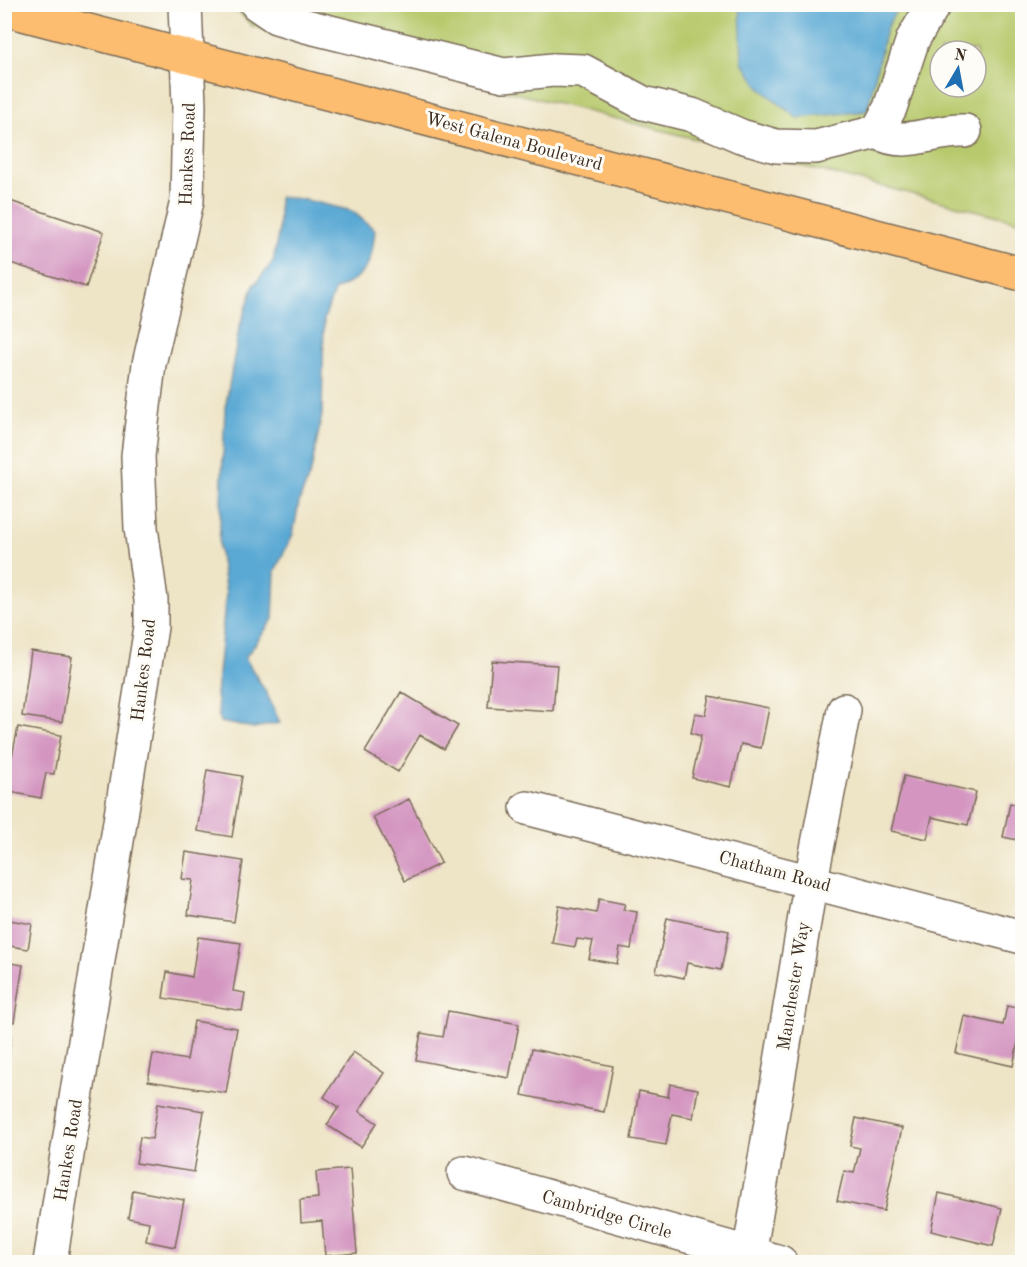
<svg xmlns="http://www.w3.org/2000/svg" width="1027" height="1267" font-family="'Old Standard TT',serif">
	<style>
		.grass { fill: #b7c96c; stroke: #797a45; stroke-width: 1.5; fill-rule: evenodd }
		.water { fill: #5aa9d4; stroke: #4a6a79; stroke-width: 1.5 }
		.building { fill: #d496c1 }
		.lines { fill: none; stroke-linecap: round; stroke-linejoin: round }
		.minor-casing { stroke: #7a6b59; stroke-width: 36 }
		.major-casing { stroke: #7a6b59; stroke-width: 36 }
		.minor { stroke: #fff; stroke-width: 33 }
		.major { stroke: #fcbd6f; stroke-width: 33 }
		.labels { text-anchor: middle; stroke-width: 6; stroke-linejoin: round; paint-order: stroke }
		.street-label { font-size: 18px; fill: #3b2a1e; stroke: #fdfcf7 }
	</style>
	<rect width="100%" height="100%" fill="#fdfcf7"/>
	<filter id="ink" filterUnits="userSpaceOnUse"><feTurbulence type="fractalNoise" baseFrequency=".0167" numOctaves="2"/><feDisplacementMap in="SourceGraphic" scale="12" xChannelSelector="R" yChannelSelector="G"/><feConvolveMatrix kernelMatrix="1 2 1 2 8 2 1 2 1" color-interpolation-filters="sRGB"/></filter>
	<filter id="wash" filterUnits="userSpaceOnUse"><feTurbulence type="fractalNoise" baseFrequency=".008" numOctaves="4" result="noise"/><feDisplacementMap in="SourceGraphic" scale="24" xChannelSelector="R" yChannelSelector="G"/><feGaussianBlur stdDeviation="1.35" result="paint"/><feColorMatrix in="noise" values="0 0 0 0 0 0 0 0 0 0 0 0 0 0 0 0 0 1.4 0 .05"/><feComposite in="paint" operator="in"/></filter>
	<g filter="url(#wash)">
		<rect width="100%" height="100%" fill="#eee4c6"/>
		<path class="grass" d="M233 5H1022V222L252 26ZM940 51H976V87H940Z"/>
		<path class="water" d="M732 5H899L886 29 867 111 797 118 761 89 742 62 740 8Z
			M279 197 302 199 352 211 375 230C371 266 368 274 334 291L324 319 322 415 311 471 299 502 293 534 275 571 273 619 245 658 267 694 280 723 254 728 220 722 216 695 226 594 219 548 225 409 239 329 254 285 273 262 279 230Z"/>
		<g id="blocks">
			<path class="building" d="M4 199 104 232 86 287 4 261Z
				M31 651 72 657 62 722 22 716Z
				M492 661 557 665 553 711 488 707Z
				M401 692 458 726 444 749 420 735 398 772 365 752Z
				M710 696 769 708 761 748 741 744 731 787 692 778 701 736 691 733 695 713 706 715Z
				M18 727 61 735 54 774 46 773 41 798 5 791Z
				M207 770 242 776 232 837 197 831Z
				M904 776 976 792 968 825 932 817 927 839 891 831Z
				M409 799 441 863 405 881 373 817Z
				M1010 803 1022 806V841L1003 837Z
				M186 852 243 861 234 922 188 915 193 880 182 879Z
				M599 899 625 904 623 910 637 912 631 949 620 947 617 964 589 959 593 941 577 939 575 947 552 943 559 906 596 913Z
				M667 918 729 931 721 970 687 963 684 978 656 972Z
				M4 919 32 924 28 949 4 945Z
				M198 937 241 943 233 991 245 993 242 1011 163 998 167 972 192 977Z
				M4 962 23 965 14 1022 4 1021Z
				M1007 1006 1022 1009V1039L1019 1038 1013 1066 956 1053 964 1016 1003 1025Z
				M448 1011 519 1024 509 1078 416 1060 421 1033 443 1037Z
				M194 1021 237 1028 226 1093 148 1081 153 1054 187 1060Z
				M4 1036 11 1037 6 1076H4Z
				M532 1049 613 1066 604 1112 522 1095Z
				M353 1052 384 1073 359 1111 377 1123 361 1147 327 1125 339 1107 324 1097Z
				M670 1084 698 1089 693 1118 672 1114 666 1145 631 1139 639 1091 668 1097Z
				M158 1103 204 1111 194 1172 136 1163 140 1137 152 1139Z
				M856 1118 902 1128 884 1211 837 1201 844 1171 854 1173 860 1148 850 1146Z
				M350 1169 357 1253 325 1256 322 1221 301 1223 300 1200 318 1198 316 1172Z
				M133 1190 184 1200 175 1247 146 1241 149 1222 128 1218Z
				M939 1193 1002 1208 993 1246 931 1231Z"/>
		</g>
	</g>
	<g filter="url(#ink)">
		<use href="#blocks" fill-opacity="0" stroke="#7a6b59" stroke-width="1.5"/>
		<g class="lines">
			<defs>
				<path id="minor" d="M257 4 276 17 306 26 504 75 553 70 583 71 643 103 692 115 741 136 776 146 816 147 877 132
					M934 4 913 39 890 108 877 132C907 149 934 129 965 131
					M527 808 1022 937
					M464 1173 780 1262
					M50 1262 151 627V600L141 528 138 456 149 364 187 201 189 106 185 4
					M748 1262 811 880 844 710"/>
				<path id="major" d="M4 9 1022 274"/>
			</defs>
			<use href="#minor" class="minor-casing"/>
			<use href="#major" class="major-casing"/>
			<use href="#minor" class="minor"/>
			<use href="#major" class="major"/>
		</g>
	</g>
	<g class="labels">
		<g class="street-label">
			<text transform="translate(514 141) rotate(15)" y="6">West Galena Boulevard</text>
			<text transform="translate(187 154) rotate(-88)" y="6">Hankes Road</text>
			<text transform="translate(143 670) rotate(-83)" y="6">Hankes Road</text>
			<text transform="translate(775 871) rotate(15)" y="6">Chatham Road</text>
			<text transform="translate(793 986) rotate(-81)" y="6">Manchester Way</text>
			<text transform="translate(68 1150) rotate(-81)" y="6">Hankes Road</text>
			<text transform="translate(607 1214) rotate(16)" y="6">Cambridge Circle</text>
		</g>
	</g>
	<rect width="1027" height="1267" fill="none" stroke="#fdfcf7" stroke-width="24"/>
	<g transform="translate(958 69) rotate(10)"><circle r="28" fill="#fdfcf7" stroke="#afa8a0" stroke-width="1.5"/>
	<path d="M0-4.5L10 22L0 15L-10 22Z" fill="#1f6fb2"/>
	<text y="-9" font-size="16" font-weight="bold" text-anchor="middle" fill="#3b2a1e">N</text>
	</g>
</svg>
